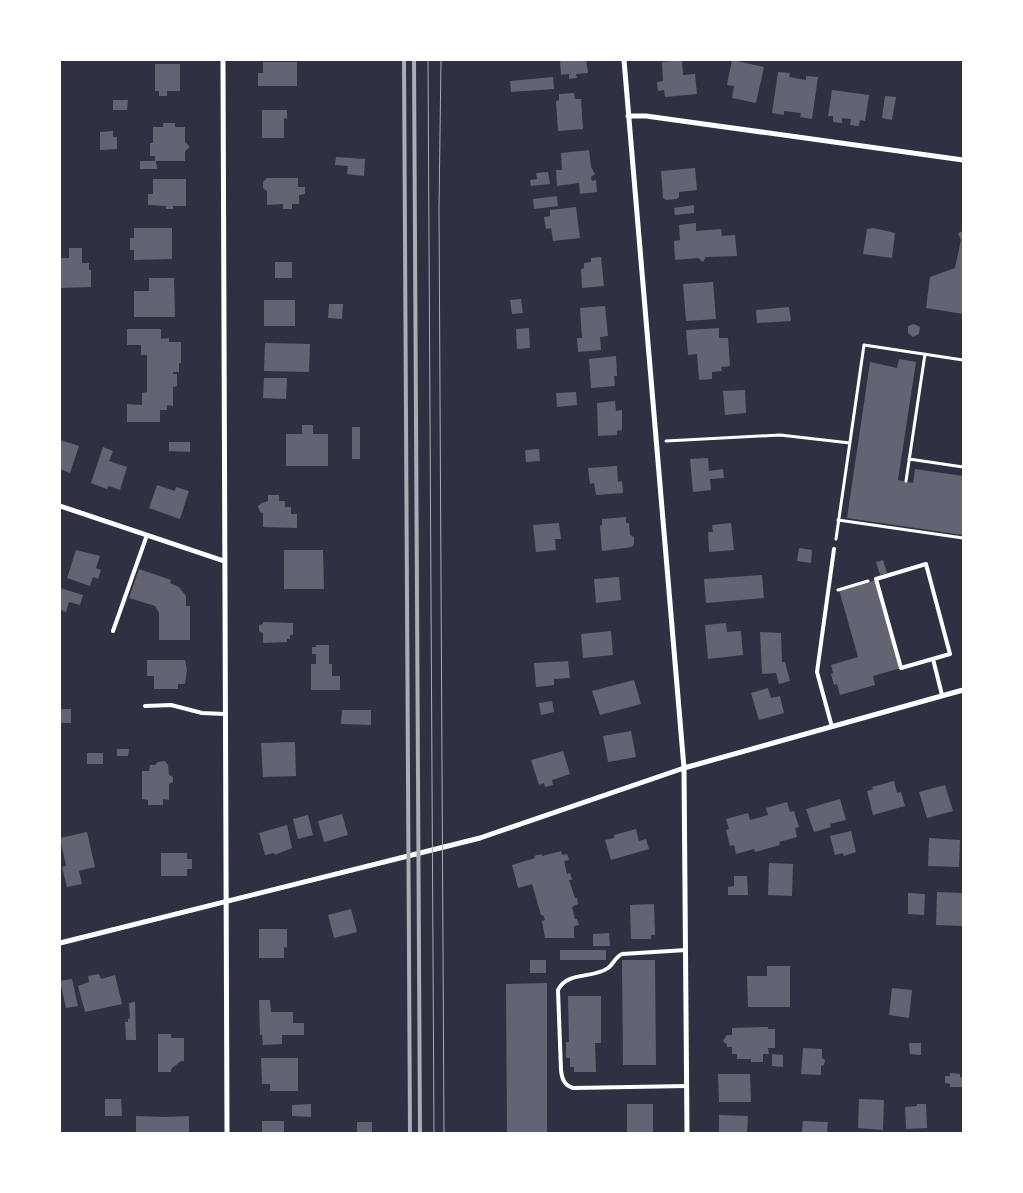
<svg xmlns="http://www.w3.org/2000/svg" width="1023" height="1193" font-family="'Public Sans',sans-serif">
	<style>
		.building { fill: #626471 }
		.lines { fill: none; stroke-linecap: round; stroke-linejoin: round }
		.path { stroke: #fff; stroke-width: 3 }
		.service { stroke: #fff; stroke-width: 4 }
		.minor { stroke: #fff; stroke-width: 5 }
		.tram { stroke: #abadb3; stroke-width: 1 }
		.rail { stroke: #abadb3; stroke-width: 4 }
	</style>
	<rect width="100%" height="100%" fill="#2d3142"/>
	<path class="building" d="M560 60H586L588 73 576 74 577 78 569 79V74L561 75Z
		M682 60 683 75 695 74 697 94 665 97 664 90 658 91 657 82 663 81 662 62Z
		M732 60 764 67 756 103 732 98 734 86 727 85Z
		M263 62H297V86H258V73H263Z
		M155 64H180V91H167V96H159V91H155Z
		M778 72 790 73 789 77 806 80V76L818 77 812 119 800 117 801 113 784 111V115L772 113Z
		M553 77 554 89 511 92 510 81Z
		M832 90 869 95 865 121 860 120 859 126 850 125 851 119 842 118V123L833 122V116H828Z
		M574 93 575 99H581L583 129 558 131 556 101 559 100V94Z
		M885 96 896 97 892 120 882 118Z
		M113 100H128L127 110H113Z
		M262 110H287V119L284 118V138H262Z
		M163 123H175V127H185V142L190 147 185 151V161H155V156H150V143H153V127H163Z
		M113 131V137H117V149L100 150V132Z
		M589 150 591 167 595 174 591 177 592 181 596 180 597 192 580 194 579 183 557 186 556 170H562L561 153Z
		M336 157 365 159 364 176 347 174 348 166 335 165Z
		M140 161H156L157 169H140Z
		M695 168 697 190 679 192V197L677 199 666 200 663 198 661 171Z
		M548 172 550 184 531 186 530 180 537 179 536 173Z
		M267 178H298V187H305V194L299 195V204H292V209H283V204L267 205V191L263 188V182Z
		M153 179H186V206H173V209H166V206L148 205V194H153Z
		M557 196 558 206 534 209 533 199Z
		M694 205V213L675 215 674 208Z
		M576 207 580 238 553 241 551 228 546 229 544 217 550 216V210Z
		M696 223V231L721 229 722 236 735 235 737 256 706 257 703 262 698 258 675 260 674 241 680 240 679 225Z
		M134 228H172V259L134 260V250H130V238H134Z
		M873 228 895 233 892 258 863 254 867 229Z
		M963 231V314L926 308 930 277 955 268 961 240 958 233Z
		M69 248H82V263H89V270H91V287L60 288V258H69Z
		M601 257 604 286 582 288 581 269 584 268V263L591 262V258Z
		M275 262H292V278H275Z
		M149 278H174L175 317H134V291H149Z
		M713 282 716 319 686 321 683 284Z
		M521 299 523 313 512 314 510 300Z
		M264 300H295V326H264Z
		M329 304H343L342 319 328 318Z
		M605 306 608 336 600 337 601 350 578 352 577 338H582L580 308Z
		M789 307 791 321 757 323 756 310Z
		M914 324 920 327 919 334 913 337 908 333V326Z
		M529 328 530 348 517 349 516 329Z
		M719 328V338H728L730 366 721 367 722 371 712 372V379L699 380 697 354 688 355 686 330Z
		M127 329H161V339L169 338V342H181V363H179V372H173V374H177V386L173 387V406L167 405V410H160V422H127V404L142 405V393L147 392V355H141V345H127Z
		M265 343 310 344 309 372 264 371Z
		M616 356 617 376H614L615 386 591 388 589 359Z
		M899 359 916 362 898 480 913 483 915 469 963 476V535L847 518 870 362 897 368Z
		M264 378H287L286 399 263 398Z
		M745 390 746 413 725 415 723 391Z
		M576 392 577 405 557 407 556 393Z
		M615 401 616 411 622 410V430L617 431V435L598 436 597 403Z
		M302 425H313V434H328V466H286V434H302Z
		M352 427H360V459H352Z
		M60 440 79 446 70 473 60 469Z
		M169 442H190V452L169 451Z
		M103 447 113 451 109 461 127 467 120 490 109 486 107 489 91 483Z
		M539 449 540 461 526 462 525 450Z
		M708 458 709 471 723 469 724 478 710 479 711 490 693 492 690 459Z
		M617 466 618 482 622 481 623 493 596 495 594 483 590 484 588 468Z
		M157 485 175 491 176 487 189 491 180 519 149 508Z
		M268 495H279V501H285V507H291V514H297V528L263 527V513L260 512 258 506 262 503 268 501Z
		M626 517V523H629L630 535 634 537V544L632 547 602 551 600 526 602 525V519Z
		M559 523 561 539H555L556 550 536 552 533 525Z
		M731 523 734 550 709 552 708 532H713L712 525Z
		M799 548 812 550 811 563 797 561Z
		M76 550 100 556 96 568 101 570 98 579 93 577 90 586 67 578Z
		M284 550H323L324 589H284Z
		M883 560 887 573 880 575 876 562Z
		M139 569 171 580 170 583 179 587 186 596V606H190V640H159V613L155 606 129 598Z
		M762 575 764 598 706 603 704 579Z
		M619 577 621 600 596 603 594 579Z
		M876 580 901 668 873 676 875 685 840 695 837 684 834 685 831 674 833 673 831 665 858 657 839 590Z
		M60 588 83 595 80 605 69 602 66 612 60 610Z
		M263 622 293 623V635H290V639H287V642L263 643V633L259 631V625L263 624Z
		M726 623 727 632 741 631 743 655 708 659 705 625Z
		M611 631 613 655 583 658 581 634Z
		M760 632 781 633 782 662H785L790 681 779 684 776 673 762 674Z
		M316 645H329V664H332V676H340V690H311V664H316V654H312V647H316Z
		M147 660H185L187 670 185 684H178V689H154V676H147Z
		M568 661 570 678 554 679V685L536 687 534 663Z
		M634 680 641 704 600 715 592 691Z
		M768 688 771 698 780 696 784 713 759 720 751 693Z
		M552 701 554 712 541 715 539 703Z
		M60 709H71V723H60Z
		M342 710H371V725L341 724Z
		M631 731 636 757 608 762 603 736Z
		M295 742 296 776 263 777 261 743Z
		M117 749H129L128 756H117Z
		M563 751 570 774 552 780 553 785 545 787 544 783 539 785 531 760Z
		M87 753H103V764H87Z
		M165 761 168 765 169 775 173 777V782L169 784V800L163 799V805H148V800L142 799V771H149L150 765H155L158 762Z
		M894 781 897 793 901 792 905 806 873 815 867 791 873 789 872 787Z
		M945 785 953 811 927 818 919 792Z
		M840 799 846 820 830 824 831 827 814 832 806 809Z
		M787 802 790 812 794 811 799 827 795 828 797 837 779 842 780 845 755 852 754 849 736 854 734 845 730 846 726 830 729 829 726 819 748 813 750 820 768 815 766 808Z
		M342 814 348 835 324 842 318 821Z
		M308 815 313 835 298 839 293 819Z
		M287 825 292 848 275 855 274 853 265 855 259 833Z
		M636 829 639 841 646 839 649 849 611 860 605 840 614 838V835Z
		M851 831 856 852 844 856 843 853 835 855 830 836Z
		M87 832 95 867 79 871 82 884 67 887 62 867 66 866 60 838Z
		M929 838 960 840 959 867 928 866Z
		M561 851 562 855 567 854 569 860 564 861 567 874 570 873 572 880H569L575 898H577L578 904 572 907 575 919H577L579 925 574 926V938H545L542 921 545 920 543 915H541L532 884 518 888 512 865 535 858 534 856 542 854V856Z
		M161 853H187V859H192V869H187V876H161Z
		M769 863 793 864 792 896 768 895Z
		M734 876H747L748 895H728V887L734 886Z
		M937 892 963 893V926L936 925Z
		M908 893 925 894 924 915 908 914Z
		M654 904 655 935H651V939H631L630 905Z
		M351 909 357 932 334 938 328 915Z
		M259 929H287V948L284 947V958H259Z
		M609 933 610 946H593V934Z
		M560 950H606V960H560Z
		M530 960H546V973H530Z
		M622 960H655L656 1065H623Z
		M767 966H790V1007H748L747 976H767Z
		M99 974 101 979 115 975 122 1004 85 1012 78 986 89 982 88 976Z
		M72 979 78 1006 66 1008 60 981Z
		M547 983V1133H507L506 984Z
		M892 988 912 990 909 1018 889 1015Z
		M568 996H601V1043H595L596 1072H574V1067H570V1058H566V1042H569Z
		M259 1000H270L271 1012H293V1023H304V1035H282V1044L263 1045 262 1035H260Z
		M135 1002 136 1040H126L125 1022H128V1019L130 1018 129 1003Z
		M768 1027V1029H775V1048H768L769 1054H763V1062H751V1059H737V1054H732V1047H727V1045L723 1041 727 1035H732V1028Z
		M158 1034H171V1038H184V1061H181L171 1069V1072H158Z
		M909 1043H921V1055L910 1054Z
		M803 1048 822 1049V1058L825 1060 824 1065 821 1066V1075L801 1074Z
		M772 1054 783 1055V1067L772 1066Z
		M261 1058H298V1091H270V1084H262Z
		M950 1073 960 1074V1077H963V1087H950V1084L945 1083V1076H950Z
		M718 1074H750L751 1102H719Z
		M105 1099H121L122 1116H105Z
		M859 1099 884 1100 883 1130 858 1128Z
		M311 1104V1117L292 1116V1105Z
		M627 1104H653V1133H627Z
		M917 1104H926L927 1128 906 1129 905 1107 917 1106Z
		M719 1115 748 1116 747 1133H719Z
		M136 1116 165 1117 189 1116V1133H136Z
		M262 1121H284V1133H262Z
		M803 1121 828 1122 827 1133H802Z
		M357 1122H372V1133L357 1132Z"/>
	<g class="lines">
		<path class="path" d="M666 441 780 435 850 443
			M909 459 963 467
			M906 481 925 354
			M838 520 963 538
			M836 539 864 345 963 360
			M838 590 868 581"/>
		<path class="service" d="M926 564 950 654 901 668 876 579Z
			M113 631 147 535
			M933 659 942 695
			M145 706 171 705 202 713 225 714
			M832 727 817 672 834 549
			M686 950 622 954C615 957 614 964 608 968 593 979 567 971 558 990L561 1070C562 1079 564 1085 573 1088L687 1086"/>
		<path class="minor" d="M223 60 227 1133
			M624 60 684 768 687 1133
			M628 116H646L963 160
			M60 506 224 561
			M60 943 480 838 684 768 963 690"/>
		<path class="tram" d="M428 60 434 1133
			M441 60 439 208 444 1133"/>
		<path class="rail" d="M404 60 410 1133
			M414 60 420 1133"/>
	</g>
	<rect width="1023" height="1193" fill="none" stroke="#ffffff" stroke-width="122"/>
</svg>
